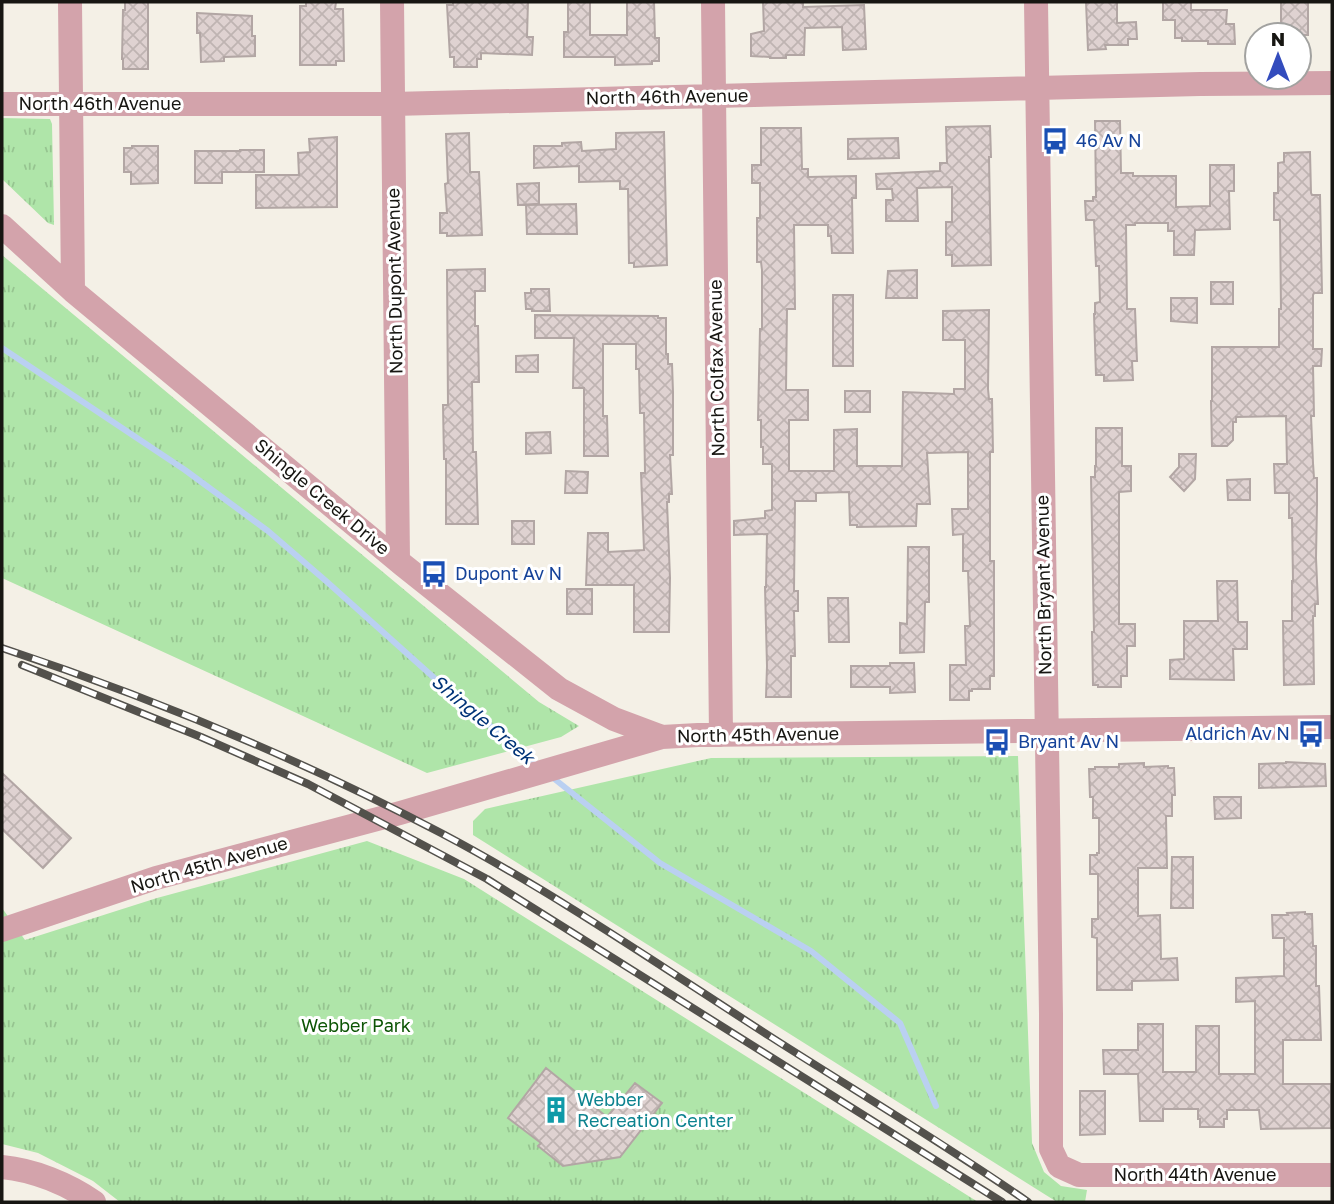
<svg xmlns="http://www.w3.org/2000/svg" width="1334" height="1204" font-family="'Golos Text',sans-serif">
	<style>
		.grass { fill: url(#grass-tufts) }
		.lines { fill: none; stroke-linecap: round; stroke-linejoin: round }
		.stream { stroke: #bad0f1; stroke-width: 6 }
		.building { fill: url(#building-cross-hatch); stroke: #b2a6a4; stroke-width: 2 }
		.minor { stroke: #d3a3ab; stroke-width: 24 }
		.rail-casing { stroke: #53514c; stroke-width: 8 }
		.rail { stroke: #fff; stroke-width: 5; stroke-dasharray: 16; stroke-linecap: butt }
		.labels { text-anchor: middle; stroke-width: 6; stroke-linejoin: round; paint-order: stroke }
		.street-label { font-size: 18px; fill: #171612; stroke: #fff }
		.transit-label { font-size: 18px; fill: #164399; stroke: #fff; text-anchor: start }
		.park-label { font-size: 18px; fill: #0d5505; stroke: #fff }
		.culture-label { font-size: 18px; fill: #0d838f; stroke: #fff; text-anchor: start }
		.water-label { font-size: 19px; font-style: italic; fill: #037; stroke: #fff }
	</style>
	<defs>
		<pattern id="grass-tufts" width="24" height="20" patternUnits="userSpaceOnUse" patternTransform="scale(1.75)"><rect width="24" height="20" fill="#afe5a9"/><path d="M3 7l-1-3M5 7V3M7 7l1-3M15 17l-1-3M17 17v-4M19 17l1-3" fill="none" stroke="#96c490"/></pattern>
		<pattern id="building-cross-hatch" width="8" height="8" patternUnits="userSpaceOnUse" patternTransform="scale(1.75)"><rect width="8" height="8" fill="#dfd2d1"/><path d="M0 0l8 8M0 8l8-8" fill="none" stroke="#bfb4b2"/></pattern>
	</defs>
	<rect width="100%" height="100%" fill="#f4f0e6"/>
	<path class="grass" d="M2 118 50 119 52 124 54 225 48 223 2 179Z
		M2 255 539 702 579 726 561 737 427 773 2 578Z
		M1018 756 1032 1143 1044 1172 1061 1186 1087 1190 1085 1202H1057L473 835V821L485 809 711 758Z
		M367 841 464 879 978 1202H120L93 1181 38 1153 2 1144V908L25 940 157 898Z"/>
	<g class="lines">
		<path class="stream" d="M2 348 185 470 268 531 326 581 460 701 538 765
			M552 777 660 863 811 951 900 1023 936 1106"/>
	</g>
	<path class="building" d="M125 2H148V69H123V59H122L123 10H125Z
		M306 2H336L335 9H343L344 61H336V65H300V6H306Z
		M453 2H528L527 37H533L532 55 481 53V59H477V67H454V57H450L447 5H453Z
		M568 2H590V35H627V2H654L655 38H659V61H652V64L615 65V57H564V32H568Z
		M763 2H803V7L864 5 866 49 843 50 842 27 805 28 804 55H786V58H770V57L751 56V34L764 31Z
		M1086 2H1117V23L1136 22 1137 39H1128V45H1105L1106 49 1088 50Z
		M1163 2H1191V10H1227L1226 24H1234L1235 44H1208V41H1182V38H1175V20H1163Z
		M1281 2H1308V35H1281Z
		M197 13 252 16V36H255V56L224 57V61L201 62 200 33H197Z
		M1095 121H1120L1121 173H1133V176H1176V207L1210 206V165H1234V191H1229L1230 229 1195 230 1194 255H1174V231H1168V223H1135V225H1126L1127 309H1135L1137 361H1132L1133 380 1104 381V375H1096L1094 314H1095V303L1100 302 1099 266H1096L1094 220H1086L1085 201H1093V197H1096Z
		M990 126 991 157H989L991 265 952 266V255H946V222H952V187L917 188 918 221H886V200H893L892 189H877L876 174 940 171V163H947L946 127Z
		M761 128H801L802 169H808V177L856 176V198H852L853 253H832L831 236H828V225H794L795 309H787L786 390H808V420H789V471H834V430L857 429V466H902L903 392 954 394V389H965V340H943V311L989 310 988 389 989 399H992L993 452H990V561H994V676H990V689H972V691H969V700H950V665H966L965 626H970L968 571H963V534L953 535 952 509H968V452L927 453 930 504H917L916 526 857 527V525H850L849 492 816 493V501H795L794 591H798V611H794L795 656H791V697H766L767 666 765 587H766L767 534 734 535V521L765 518V511L772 510V464H763V447H761V420H758L760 329H762V270L761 262H757V218H760V183H752V165H761Z
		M664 132 667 265 634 267V263H629L628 189H620V181L579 182V166L534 168V146H562V143L581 142 582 151 616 149V133Z
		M469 133 470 172H479L482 235 447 236V233H440V213H447L445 184 448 183 446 134Z
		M337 137V207L256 208V175H299L298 153 310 152 309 139Z
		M898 138 899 158 848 159V139Z
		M132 146H158V183L131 184V172H124V148H132Z
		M240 150H264V172H222V183H195V151H240Z
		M1310 152 1311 193 1312 195H1320L1322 293H1314L1313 295V349H1322L1321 366H1313L1314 416H1311L1313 463 1314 478H1317V505L1316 558 1318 604H1315V616H1313L1314 684 1284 685 1283 621H1292V581H1293L1292 518H1289V493H1275L1274 464H1287L1286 416 1236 417V422H1233V440L1227 446H1212L1211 401H1212V347H1279V309H1281L1280 220H1274V193H1278V163L1284 162V153Z
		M539 183V204L518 205 517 184Z
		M576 204 577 234H527L526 205Z
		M485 269V291H475V326H478L479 382H472L473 452H476L478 524H446V459H444L443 405H448L447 270Z
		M917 270V298H886L888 271Z
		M1211 282H1233V304H1211Z
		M531 289H549L550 311H532V309H526L525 293H531Z
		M833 295H853V366H833Z
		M1171 298H1197V323L1171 321Z
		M535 315 658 316V318H666V354H668V364H672L673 392V455H670L672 494H669V502H667L670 578 669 632H634V585H586L588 533H608V552L644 550 641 473H645L644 413H640L639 369H636V344H603V416H607L608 456H584V388H573L574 338H535Z
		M538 355V372H516V356Z
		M845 391H870V412H845Z
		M1096 428H1122V466H1131V491L1119 492V624H1135V646H1127V676H1121V687H1098V685H1093L1092 632H1094L1091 477H1095V466H1096Z
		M550 432 551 453 526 454V433Z
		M1179 454H1196L1195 479 1184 491 1170 477 1179 467Z
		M566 471 588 472 587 493H565Z
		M1250 479V500H1228L1227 480Z
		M512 521H534V544H512Z
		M908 547H929V602H925L924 652 900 653V623L907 624Z
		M1217 581H1237L1238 622H1247V649H1233L1234 680 1170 679V660L1184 659V621H1218Z
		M567 589H592V614H567Z
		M828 598H848L849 642H829Z
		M890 663H914L915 692 890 693V687H851V666H890Z
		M1286 762 1325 764 1326 786 1259 788V764L1286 763Z
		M1144 763V767L1168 766V768H1174L1175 795H1172V816H1166L1167 868H1138V916L1160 915 1161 959 1177 958 1178 980 1132 981V990H1097V938L1092 937V919H1098V874H1090V855H1097V853H1099V818H1093V797H1090L1089 769H1095V767H1119V764Z
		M2 773 71 838 43 868 2 829Z
		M1214 797H1241V818L1215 819Z
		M1172 857H1193V908H1171Z
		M1305 912V914H1312L1313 946H1316V986H1319L1321 1040H1283V1084H1331V1128L1261 1129 1259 1110H1227V1119H1224V1127H1200V1119H1198V1109H1163V1121H1140L1138 1074H1104L1103 1050H1138V1024H1163V1072H1196V1026H1219V1074H1255V1001L1236 1002V978L1284 976V938H1273L1272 915H1288L1287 913Z
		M546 1068 607 1117 635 1083 662 1103 620 1157 563 1166 538 1146 541 1143 508 1118Z
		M1080 1091H1105V1134L1080 1135Z"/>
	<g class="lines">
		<path class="minor" d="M70 2 73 291
			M392 2 398 561
			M713 2 721 735
			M1036 2 1051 1014V1149L1059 1166 1079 1175H1332
			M2 104H393L1200 84 1332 83
			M2 226 73 291 403 565 559 689 614 719 662 737
			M2 930 156 878 400 813 662 737 698 735 1332 727
			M2 1167C34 1170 68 1184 94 1202"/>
		<defs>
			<path id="rail" d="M2 648C153 698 300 759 441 833 555 893 662 967 771 1037 857 1092 945 1144 1028 1202
				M22 665 201 737 308 784 487 879 1002 1202"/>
		</defs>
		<use href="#rail" class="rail-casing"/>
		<use href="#rail" class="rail"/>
	</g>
	<defs>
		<symbol id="bus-bare" viewBox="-9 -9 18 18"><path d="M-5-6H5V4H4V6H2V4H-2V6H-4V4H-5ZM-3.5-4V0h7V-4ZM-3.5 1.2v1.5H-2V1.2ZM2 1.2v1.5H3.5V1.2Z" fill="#1a4fb4" stroke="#fff" stroke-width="2.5" paint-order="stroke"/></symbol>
		<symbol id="building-bare" viewBox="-9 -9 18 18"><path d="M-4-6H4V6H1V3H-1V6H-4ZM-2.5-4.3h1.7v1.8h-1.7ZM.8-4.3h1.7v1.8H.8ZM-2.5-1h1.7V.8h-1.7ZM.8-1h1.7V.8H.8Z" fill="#0f9aa8" stroke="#fff" stroke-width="2.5" paint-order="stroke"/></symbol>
	</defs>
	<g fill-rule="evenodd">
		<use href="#bus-bare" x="1036" y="122" width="38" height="38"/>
		<use href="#bus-bare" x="415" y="555" width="38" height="38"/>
		<use href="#bus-bare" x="1292" y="715" width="38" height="38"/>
		<use href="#bus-bare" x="978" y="723" width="38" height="38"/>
		<use href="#building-bare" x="537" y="1091" width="38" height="38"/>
	</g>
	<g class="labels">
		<g class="street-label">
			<text transform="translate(667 97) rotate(-1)" y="6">North 46th Avenue</text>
			<text x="100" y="110">North 46th Avenue</text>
			<text transform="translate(395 281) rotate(-91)" y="6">North Dupont Avenue</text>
			<text transform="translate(717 368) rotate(-91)" y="6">North Colfax Avenue</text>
			<text transform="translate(322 497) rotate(40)" y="6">Shingle Creek Drive</text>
			<text transform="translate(1044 585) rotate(-91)" y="6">North Bryant Avenue</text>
			<text transform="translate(758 735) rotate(-1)" y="6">North 45th Avenue</text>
			<text transform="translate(209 865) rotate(-16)" y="6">North 45th Avenue</text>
			<text x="1195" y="1181">North 44th Avenue</text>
		</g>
		<g class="transit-label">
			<text x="1076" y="147">46 Av N</text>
			<text x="455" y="580">Dupont Av N</text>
			<text x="1290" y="740" text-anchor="end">Aldrich Av N</text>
			<text x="1018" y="748">Bryant Av N</text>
		</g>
		<g class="park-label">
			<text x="356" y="1032">Webber Park</text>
		</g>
		<g class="culture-label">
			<text x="577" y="1106">Webber<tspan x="577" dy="21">Recreation Center</tspan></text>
		</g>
		<g class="water-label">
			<text transform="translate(483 719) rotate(40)" y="7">Shingle Creek</text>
		</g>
	</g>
	<rect width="1334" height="1204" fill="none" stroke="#171612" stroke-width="7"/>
	<g transform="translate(1278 56)"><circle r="33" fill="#ffffff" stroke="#a2a2a0" stroke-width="2"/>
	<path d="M0-5L12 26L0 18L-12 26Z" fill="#334cbd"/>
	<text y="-10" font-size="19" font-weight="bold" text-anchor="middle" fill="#171612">N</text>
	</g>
</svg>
